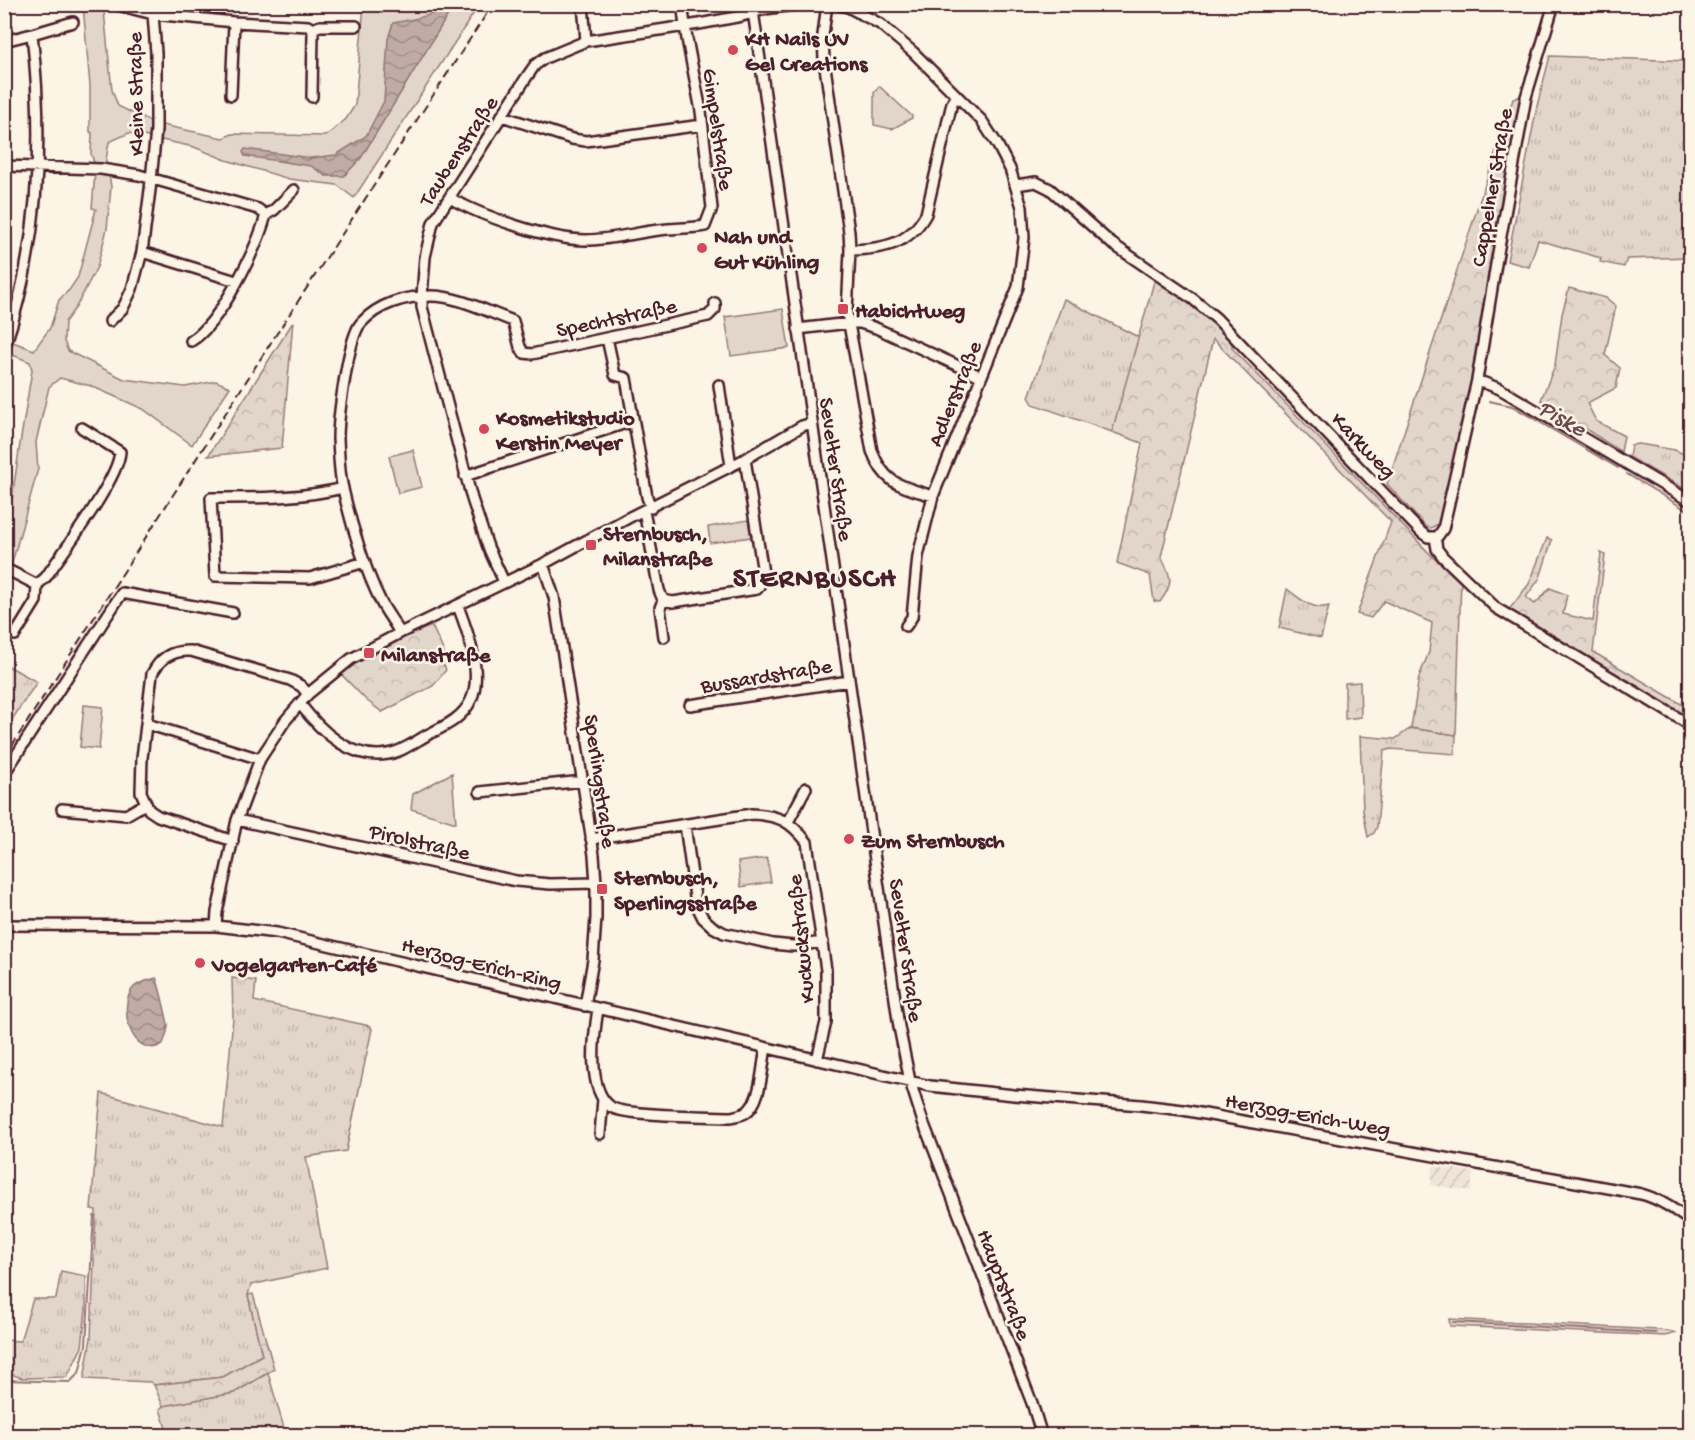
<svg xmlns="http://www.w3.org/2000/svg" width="1695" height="1440" font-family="'Gochi Hand',sans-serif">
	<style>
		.industrial { fill: url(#industrial-furrows) }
		.grass { fill: url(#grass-tufts); stroke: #967a7a; stroke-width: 1.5 }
		.forest { fill: url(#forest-crowns); stroke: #967a7a; stroke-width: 1.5 }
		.park { fill: #e2d5ca; stroke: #967a7a; stroke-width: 1.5 }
		.water { fill: url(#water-waves); stroke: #917474; stroke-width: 1.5 }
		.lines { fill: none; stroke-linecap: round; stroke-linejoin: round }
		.stream { stroke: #917474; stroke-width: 2 }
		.minor-casing { stroke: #4a1f2b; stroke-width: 14 }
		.minor { stroke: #fcf5e5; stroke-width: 9 }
		.rail { stroke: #4a1f2b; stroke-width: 2; stroke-dasharray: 9 4.5; stroke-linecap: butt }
		.poi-dot { fill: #d1495b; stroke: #fcf5e5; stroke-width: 2 }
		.labels { text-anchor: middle; stroke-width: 5; stroke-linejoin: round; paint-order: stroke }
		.poi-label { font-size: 22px; font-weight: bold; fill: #4a1f2b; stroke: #fcf5e5; text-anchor: start }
		.street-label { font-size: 22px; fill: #4a1f2b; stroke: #fcf5e5 }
		.water-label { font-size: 24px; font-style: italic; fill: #6d4950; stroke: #fcf5e5 }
		.district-label { font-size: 28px; font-weight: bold; letter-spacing: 1.5px; fill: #4a1f2b; stroke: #fcf5e5 }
	</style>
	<defs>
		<pattern id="industrial-furrows" width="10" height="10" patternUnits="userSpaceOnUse" patternTransform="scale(1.5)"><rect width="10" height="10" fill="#eee5d7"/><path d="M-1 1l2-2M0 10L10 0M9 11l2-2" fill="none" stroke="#cec4b9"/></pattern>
		<pattern id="grass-tufts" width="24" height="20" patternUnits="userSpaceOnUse" patternTransform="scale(1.5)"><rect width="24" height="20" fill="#e2d5ca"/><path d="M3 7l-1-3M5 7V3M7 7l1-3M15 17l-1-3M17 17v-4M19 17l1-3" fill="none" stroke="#c3b6ae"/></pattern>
		<pattern id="forest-crowns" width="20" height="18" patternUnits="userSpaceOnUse" patternTransform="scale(1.5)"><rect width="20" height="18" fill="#e2d5ca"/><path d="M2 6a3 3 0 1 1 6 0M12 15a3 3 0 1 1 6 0" fill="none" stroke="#c3b6ae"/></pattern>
		<pattern id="water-waves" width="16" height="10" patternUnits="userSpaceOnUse" patternTransform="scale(1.5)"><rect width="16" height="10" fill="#c0aca5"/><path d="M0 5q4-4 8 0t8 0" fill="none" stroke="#9e8b87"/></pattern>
	</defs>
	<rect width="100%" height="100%" fill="#fcf5e5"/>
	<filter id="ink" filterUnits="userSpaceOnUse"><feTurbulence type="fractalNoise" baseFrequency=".0167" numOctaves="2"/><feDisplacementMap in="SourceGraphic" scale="12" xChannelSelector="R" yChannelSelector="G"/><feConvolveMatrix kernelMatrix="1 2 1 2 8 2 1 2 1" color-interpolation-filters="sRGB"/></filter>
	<g filter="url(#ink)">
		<path class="industrial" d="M1433 1166 1473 1172 1471 1191 1431 1185Z"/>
		<path class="grass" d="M1550 56 1690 61V257L1627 259 1624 267 1600 262 1601 258 1538 240 1529 267 1507 261 1537 106Z
			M1064 299 1140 338 1112 432 1033 404 1029 397Z
			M1639 444 1675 450 1690 457V492L1629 457 1631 445Z
			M1287 589C1301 599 1312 611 1329 606L1321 638 1279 628Z
			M5 664 37 682 5 730Z
			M1411 728 1456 735 1455 754 1391 749 1384 751 1377 827 1374 833 1368 837 1363 811 1360 736 1395 739Z
			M232 978 256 981 254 1001 370 1026 372 1029 346 1151 306 1157 327 1268 251 1285 248 1295 262 1355 223 1377 154 1385 151 1382 84 1379 91 1338 96 1210 91 1209 101 1093 223 1127 233 1018Z
			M61 1271 86 1276V1309L82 1347 67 1377 22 1378 5 1372V1340L20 1341 33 1299H56Z
			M1449 1319 1659 1330 1677 1333 1665 1336 1450 1326Z
			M268 1373 286 1435H168L160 1409 163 1406 234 1393Z"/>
		<path class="forest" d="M1521 96 1471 385 1438 524 1431 528 1426 527 1387 484 1513 99Z
			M1155 278C1182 297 1209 316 1232 341V348L1433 557 1440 560 1461 579 1456 735 1411 728 1419 677 1429 652 1432 623 1384 601 1371 618 1357 614 1391 522 1213 339 1161 557C1172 577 1174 583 1160 602L1154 601 1150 575 1117 563 1142 443 1112 432Z
			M1569 288 1606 298 1616 306 1605 355 1620 368 1616 388 1587 403 1596 421 1624 436 1621 452 1541 400 1555 365 1562 314Z
			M293 322 282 448 208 456Z
			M1547 538 1552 540 1540 578 1526 597 1535 604 1550 588 1567 595 1563 614 1593 621 1601 553 1605 555 1593 652 1690 709V721L1508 611 1529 584Z
			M432 626 444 652 439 655 446 670 433 686 382 712 366 700 340 673C368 652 400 638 432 626Z
			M1360 682 1361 717 1345 719V683Z
			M253 1294 274 1369 234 1393 163 1406 154 1385 223 1377 262 1355 248 1295Z"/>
		<path class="park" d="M83 5H101L104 11 112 90 118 106 153 123 223 138 232 134 326 136 346 119 355 105 364 5H479L354 198 337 185 289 179 226 160 194 147 129 133 109 142 105 166 95 165 91 154 92 133 90 132V86Z
			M879 86 912 116V118L892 129 874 125V93Z
			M95 172 109 174 111 187 107 229 97 267 76 307 65 322 64 341 68 351 124 379 185 387 216 381 230 387 192 445 143 409 91 386 60 378 49 387 36 442 38 469 9 574 6 619 17 626 13 632 5 626C5 602 1 571 5 548 13 488 22 429 32 370L30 362 8 353 13 342 34 350 50 328 59 300 70 289 78 277 96 209 92 208Z
			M783 309 789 348 731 356 725 317Z
			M413 450 422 487 398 493 389 456Z
			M748 520 751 537 710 543 708 527Z
			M84 705 103 707 99 749 80 747Z
			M452 773 456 823 411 809 413 794Z
			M767 858 771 882 741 887 738 862Z"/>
		<path class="water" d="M445 5H454L361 158 344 176H326L311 166 245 156 243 152 245 149 311 158 336 155 366 136 384 101 388 39 393 23C407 20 438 16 445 5Z
			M156 978C159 983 167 1019 168 1025 168 1031 165 1038 163 1044 132 1062 116 1005 134 987 139 982 149 980 156 978Z"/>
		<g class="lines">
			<path class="stream" d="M1489 401 1512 406 1618 468
				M1627 474 1690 512
				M1453 1322 1656 1333
				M4 1380 70 1382 79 1373 86 1345 94 1216"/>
			<defs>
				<path id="minor" d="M113 4 153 14 234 22 308 26 312 29 313 32 312 97
					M583 4 586 41
					M752 4 899 1027 910 1081 922 1119 1032 1403 1042 1436
					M827 4 823 35 824 60 849 232 850 250 847 313 872 451C885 485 901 486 933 496
					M835 4 848 7 880 24 913 52 982 121 997 144 1010 169 1022 207 1024 238 1018 287 933 496 918 556 912 617 906 626
					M312 29 320 26H356
					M32 34 73 22
					M4 41 32 34C44 140 39 248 4 349
					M231 95 234 22
					M502 116 572 139 586 141 702 125
					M4 166 101 169 139 175 258 209 266 215C257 248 220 324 191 341
					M1016 185 1036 182 1050 189 1111 243 1193 299 1217 319 1422 533 1428 537H1435
					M450 198C481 216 550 240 586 240 613 240 641 231 668 229 681 228 693 228 705 226L712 208 701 111 687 39 682 4
					M266 215 274 210 294 190
					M850 250C883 249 909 245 926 214L952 103 957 96
					M142 252 236 281
					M110 321 123 308 132 289 142 252 150 190 156 130V53L153 14
					M798 329 849 323H860L876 328 980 376
					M607 338 615 375 626 378 647 497 651 508
					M1477 380 1500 389 1690 501
					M719 385 731 466
					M465 476 623 424 632 423
					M343 488C299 499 256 498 211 498L215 576 310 578 365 562
					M644 511 659 590 663 600 673 602 757 589 762 581 763 573 745 459
					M1435 537 1438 536 1443 529 1477 380 1496 264 1526 97 1554 4
					M1435 537 1437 549 1443 557 1496 608 1690 725
					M543 564 554 597 594 855 596 883V918L593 960 585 1006
					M4 568 37 585
					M504 582 488 547 472 499 422 307V296L425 257 433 223 526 78 535 65 545 58 586 41 699 24 742 16 765 9 802 4
					M37 585 46 577C64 550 118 480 120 452L82 428
					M663 600 660 608 664 637
					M400 633C394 622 386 612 381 602 365 570 351 524 343 489 339 473 339 455 338 439 338 419 348 337 361 323 378 304 405 296 431 296 458 296 488 312 513 321L520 347 524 353 532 354 708 316 715 309V303
					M15 635 36 601 37 585
					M300 704C320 730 351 761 388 754 402 752 416 741 429 734 445 726 463 718 471 700 483 674 468 632 458 606
					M690 705 849 681
					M147 724 260 759
					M4 774 122 593 233 613
					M480 792 583 781
					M62 809 126 815 145 804
					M237 820 516 881 550 884 596 883
					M788 822 806 788
					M685 825 696 904 703 918 713 927 724 933 773 944 793 946 823 942
					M591 839 752 814C779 815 790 821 807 842L826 970V1022L817 1060
					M233 841 158 816 149 810 141 792 142 758 152 674C160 657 173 650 191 651L290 680 301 686 308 694
					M4 925 216 926 277 933 930 1086 1014 1095 1141 1105 1183 1110 1641 1194C1660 1199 1675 1210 1690 1221
					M216 926 217 912 237 820 260 759 285 721 308 694 351 659 400 633 543 564 628 518 745 459 802 426 812 423
					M598 1009C594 1034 586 1090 611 1107 624 1116 710 1116 731 1117 735 1116 741 1115 745 1113 762 1103 762 1065 766 1048
					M600 1134 603 1099"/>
			</defs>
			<use href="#minor" class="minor-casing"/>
			<use href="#minor" class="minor"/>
			<path class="rail" d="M4 758 270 344 493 4"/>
		</g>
	</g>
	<g class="poi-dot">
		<circle cx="733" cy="50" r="6"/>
		<circle cx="702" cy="248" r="6"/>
		<rect x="837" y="303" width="12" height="12" rx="3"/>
		<circle cx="484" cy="429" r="6"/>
		<rect x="585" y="539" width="12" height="12" rx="3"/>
		<rect x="363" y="647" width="12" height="12" rx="3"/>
		<circle cx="849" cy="839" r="6"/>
		<rect x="596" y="883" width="12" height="12" rx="3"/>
		<circle cx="200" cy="963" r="6"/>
	</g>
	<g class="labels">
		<g class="poi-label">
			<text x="745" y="45">KH Nails UV<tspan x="745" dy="25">Gel Creations</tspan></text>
			<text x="714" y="243">Nah und<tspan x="714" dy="25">Gut Kühling</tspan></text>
			<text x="855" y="317">Habichtweg</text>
			<text x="496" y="424">Kosmetikstudio<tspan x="496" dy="25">Kerstin Meyer</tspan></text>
			<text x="603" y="540">Sternbusch,<tspan x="603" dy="25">Milanstraße</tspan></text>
			<text x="381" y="661">Milanstraße</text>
			<text x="861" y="847">Zum Sternbusch</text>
			<text x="614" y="884">Sternbusch,<tspan x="614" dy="25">Sperlingsstraße</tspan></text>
			<text x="212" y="971">Vogelgarten-Café</text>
		</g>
		<g class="street-label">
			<text transform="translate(134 94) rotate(-91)" y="8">Kleine Straße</text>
			<text transform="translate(720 129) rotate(82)" y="8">Gimpelstraße</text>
			<text transform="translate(457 150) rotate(-57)" y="8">Taubenstraße</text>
			<text transform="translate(1490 187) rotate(-80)" y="8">Cappelner Straße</text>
			<text transform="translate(616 316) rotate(-12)" y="8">Spechtstraße</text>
			<text transform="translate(953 393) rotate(-68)" y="8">Adlerstraße</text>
			<text transform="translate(1365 444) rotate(46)" y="8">Karkweg</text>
			<text transform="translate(838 469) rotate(82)" y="8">Sevelter Straße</text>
			<text transform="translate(766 674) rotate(-9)" y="8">Bussardstraße</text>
			<text transform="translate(602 781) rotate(82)" y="8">Sperlingstraße</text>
			<text transform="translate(420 840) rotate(13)" y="8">Pirolstraße</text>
			<text transform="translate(799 939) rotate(-96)" y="8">Kuckuckstraße</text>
			<text transform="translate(908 950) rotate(82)" y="8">Sevelter Straße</text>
			<text transform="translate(482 962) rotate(14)" y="8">Herzog-Erich-Ring</text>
			<text transform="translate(1308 1113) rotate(10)" y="8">Herzog-Erich-Weg</text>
			<text transform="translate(1006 1284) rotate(69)" y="8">Hauptstraße</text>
		</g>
		<g class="water-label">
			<text transform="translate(1563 417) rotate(30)" y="8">Piske</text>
		</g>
		<g class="district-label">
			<text x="815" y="586">STERNBUSCH</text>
		</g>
	</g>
	<rect width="1695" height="1440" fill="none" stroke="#fcf5e5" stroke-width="24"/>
	<rect x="12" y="12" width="1671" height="1416" fill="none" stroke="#4a1f2b" stroke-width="2" filter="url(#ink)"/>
</svg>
